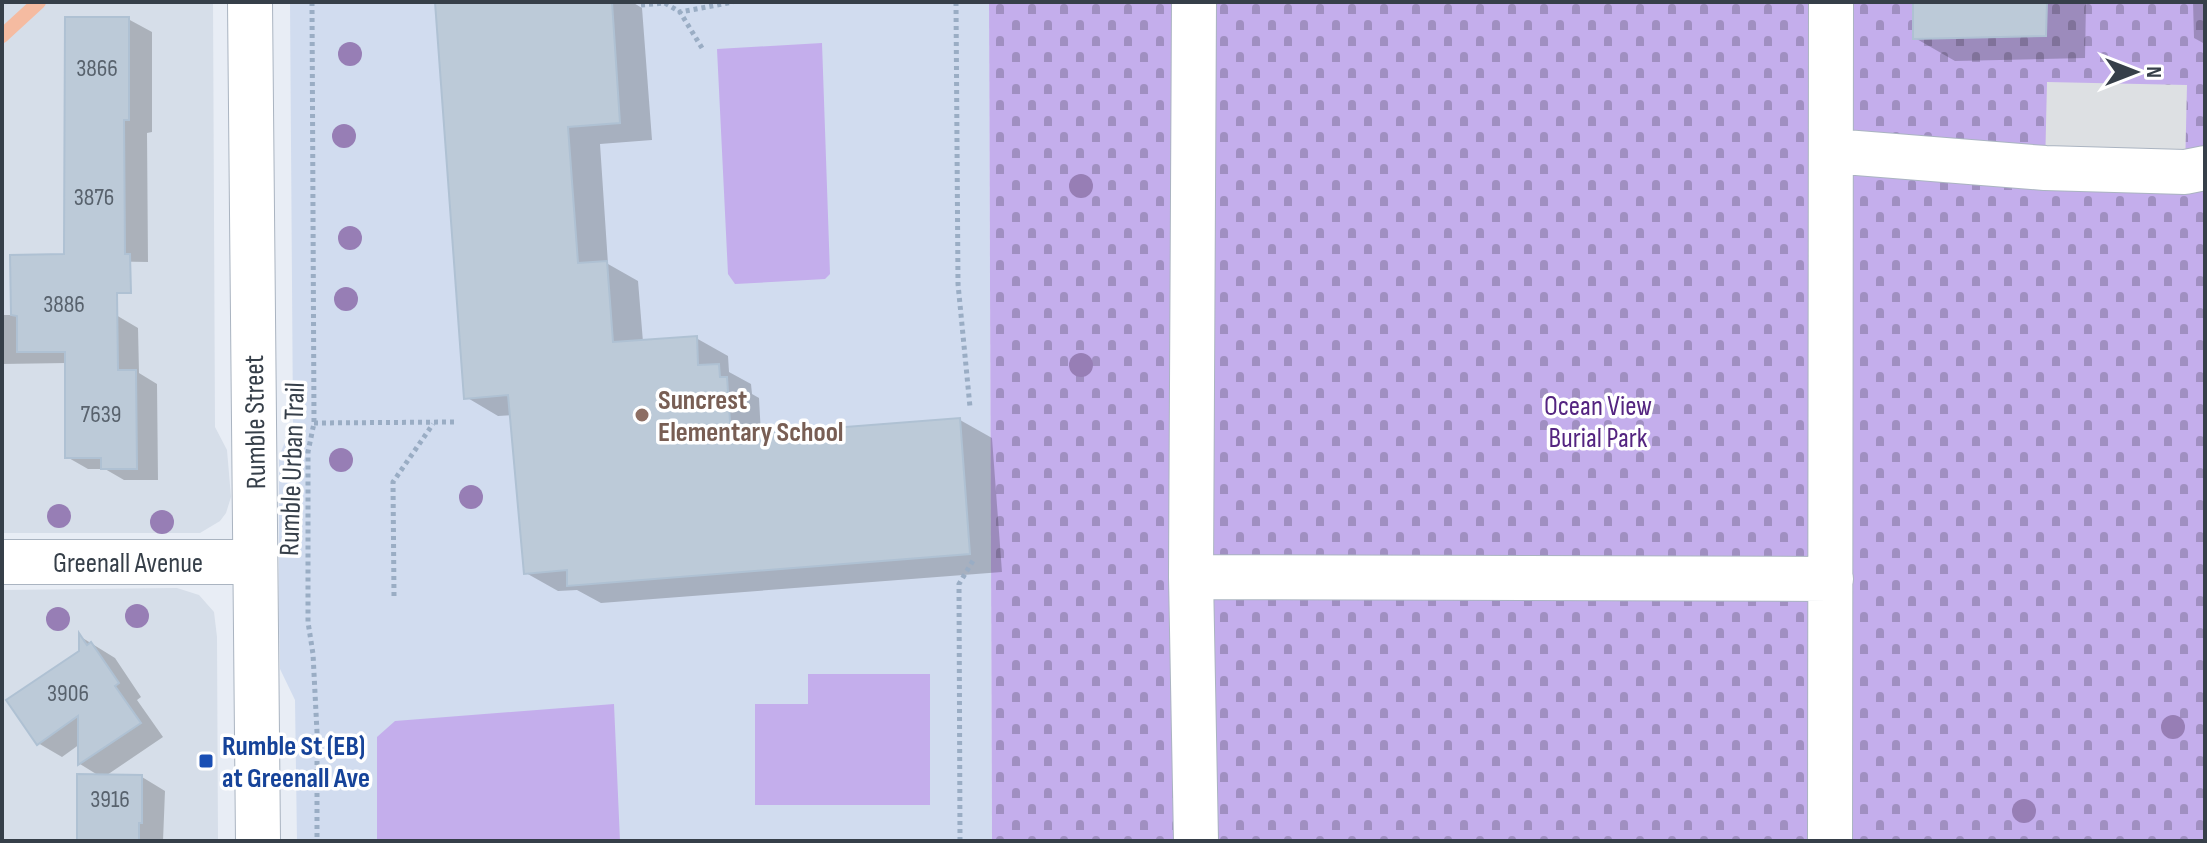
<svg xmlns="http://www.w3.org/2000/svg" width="2207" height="843" font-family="'Sofia Sans Condensed',sans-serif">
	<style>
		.residential { fill: #d6dee9 }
		.education { fill: #d1dcef }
		.cemetery { fill: url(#cemetery-stones) }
		.green { fill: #c4aeec }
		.parking { fill: #dde0e3 }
		.shadow { fill: #0003 }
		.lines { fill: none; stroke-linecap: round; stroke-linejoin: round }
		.stream { stroke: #f5bba1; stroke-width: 14 }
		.building { fill: #bccad8; stroke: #afc1d3; stroke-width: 2 }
		.minor-casing { stroke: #aab4c1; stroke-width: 46 }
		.path { stroke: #9aadc4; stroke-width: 5; stroke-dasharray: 4 4; stroke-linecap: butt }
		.minor { stroke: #fff; stroke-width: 44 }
		.tree { fill: #977eb5 }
		.education-dot { fill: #8d6e63; stroke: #fff; stroke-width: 3 }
		.transit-dot { fill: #1a4fb4; stroke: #fff; stroke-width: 3 }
		.labels { text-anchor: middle; stroke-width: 7; stroke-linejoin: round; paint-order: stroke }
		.number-label { font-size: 24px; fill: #58626d }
		.education-label { font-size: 28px; font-weight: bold; fill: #785e54; stroke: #fff; text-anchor: start }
		.park-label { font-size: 28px; fill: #542480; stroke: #fff }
		.street-label { font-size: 28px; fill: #363f49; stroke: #fff }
		.transit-label { font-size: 28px; font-weight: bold; fill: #164399; stroke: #fff; text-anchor: start }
	</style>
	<defs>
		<pattern id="cemetery-stones" width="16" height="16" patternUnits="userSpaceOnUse" patternTransform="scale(2)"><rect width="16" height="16" fill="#c4aeec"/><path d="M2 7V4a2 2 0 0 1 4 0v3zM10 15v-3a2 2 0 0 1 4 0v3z" fill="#a08fc1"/></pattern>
	</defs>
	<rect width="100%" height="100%" fill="#e8edf5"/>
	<path class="residential" d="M2 2H213L215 427 227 450 231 497 226 513 220 521 200 533H2Z
		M177 588 199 595 214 612 217 637 218 841H2V590Z"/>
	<path class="education" d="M290 2H989L992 841H297L295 700 280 669 279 624V456L293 424Z"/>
	<path class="cemetery" d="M989 2H2205V841H992Z"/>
	<path class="green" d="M822 43 830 274 825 279 735 284 728 274 717 49Z
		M808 674H930V805H755V704H808Z
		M614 704 620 841H377V737L395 721Z"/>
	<path class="parking" d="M2047 82 2187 85 2185 172 2045 168Z"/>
	<path class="shadow" d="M437 2H632L642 8 652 140 600 144 608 264 638 281 643 342 696 338 728 356 729 372 751 384 752 394 759 398 761 435 960 420 992 438 1002 572 601 603 577 590 558 591 526 573 512 415 498 416 466 397Z
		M1915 2H2086L2085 58 1955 61 1915 38Z
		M2193 2H2205V44L2194 38Z
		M128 19 152 32V132L147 133 148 262 90 261Z
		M2 315H116L138 328 139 373 157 384 158 480H124L105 469H88L67 457V363L2 364Z
		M81 637 115 658 141 697 137 700 163 737 104 777H142L165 791 163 841H79L101 777 80 764V744L62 757 38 743 81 652Z"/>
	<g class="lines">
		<path class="stream" d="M2 36 39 2"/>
	</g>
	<path class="building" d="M435 2H612L620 123 568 127 578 263 607 261 613 342 697 336 698 365 719 364 720 377H727L731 436 960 418 970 554 567 586V570L524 574 508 395 464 399Z
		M1913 2H2047L2046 36 1913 39Z
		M65 17H129V120H124L125 254H130L131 293H117L118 370H136L137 469H101V458H65V352H17V316L11 315 10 255 64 254Z
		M79 633 87 645 91 642 119 683 115 686 141 723 78 765V716L37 745 6 700 79 651Z
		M77 774 142 775V823H139V841H77Z"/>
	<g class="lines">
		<defs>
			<path id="minor" d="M250 2 258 841
				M1194 2 1191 577 1196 841
				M1832 151 2045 168 2185 172 2205 168
				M2 562H255
				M1191 577 1831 579
				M1830 841 1831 2"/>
		</defs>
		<use href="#minor" class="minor-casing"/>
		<path class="path" d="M312 2 314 423 308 452V622L313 654 317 732V841
			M956 2 958 284 970 407
			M641 5 665 3 680 12
			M702 48 680 12 733 2
			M314 423 455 422
			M394 596 393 482 433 424
			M960 841 959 584 974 559"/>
		<use href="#minor" class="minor"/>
	</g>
	<g class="tree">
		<circle cx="350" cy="54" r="12"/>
		<circle cx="344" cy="136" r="12"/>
		<circle cx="1081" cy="186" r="12"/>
		<circle cx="350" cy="238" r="12"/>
		<circle cx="346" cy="299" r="12"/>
		<circle cx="1081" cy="365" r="12"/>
		<circle cx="341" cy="460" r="12"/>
		<circle cx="471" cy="497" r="12"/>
		<circle cx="59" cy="516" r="12"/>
		<circle cx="162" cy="522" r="12"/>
		<circle cx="137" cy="616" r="12"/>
		<circle cx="58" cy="619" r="12"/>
		<circle cx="2173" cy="727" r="12"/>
		<circle cx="2024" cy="811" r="12"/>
	</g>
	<circle class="education-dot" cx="642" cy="415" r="8"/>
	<rect class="transit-dot" x="198" y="753" width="16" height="16" rx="4"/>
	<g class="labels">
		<g class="number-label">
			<text x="97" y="76">3866</text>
			<text x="94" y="205">3876</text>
			<text x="64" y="312">3886</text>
			<text x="101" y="422">7639</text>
			<text x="68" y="701">3906</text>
			<text x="110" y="807">3916</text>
		</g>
		<g class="education-label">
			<text x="658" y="409">Suncrest<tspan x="658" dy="32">Elementary School</tspan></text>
		</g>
		<g class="park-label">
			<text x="1598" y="415">Ocean View<tspan x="1598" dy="32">Burial Park</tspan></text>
		</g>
		<g class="street-label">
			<text transform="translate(254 422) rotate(-91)" y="10">Rumble Street</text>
			<text transform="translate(291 469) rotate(-88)" y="10">Rumble Urban Trail</text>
			<text x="128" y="572">Greenall Avenue</text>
		</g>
		<g class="transit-label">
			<text x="222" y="755">Rumble St (EB)<tspan x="222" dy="32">at Greenall Ave</tspan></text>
		</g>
	</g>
	<rect width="2207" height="843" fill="none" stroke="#363f49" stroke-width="8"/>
	<g transform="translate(2135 72) rotate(90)" stroke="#ffffff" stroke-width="6" paint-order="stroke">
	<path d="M0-6L14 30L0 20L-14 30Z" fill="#363f49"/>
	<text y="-12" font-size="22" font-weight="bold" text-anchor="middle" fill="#363f49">N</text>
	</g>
</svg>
